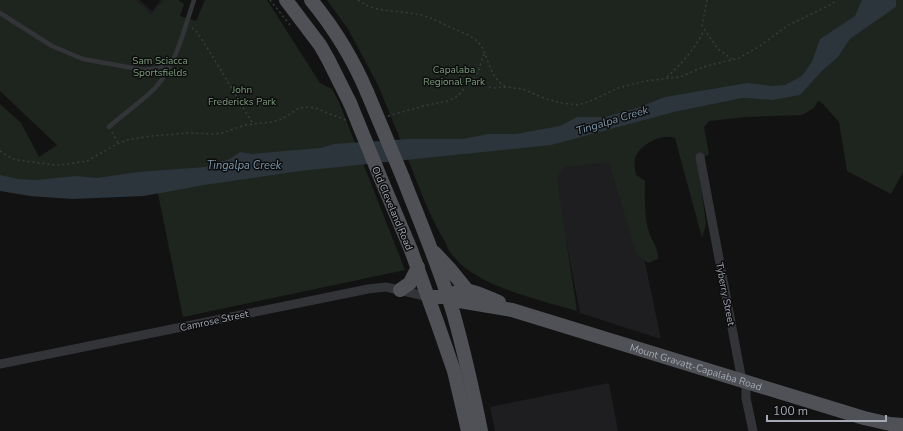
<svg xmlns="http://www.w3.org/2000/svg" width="903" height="431" font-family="'Nunito Sans',sans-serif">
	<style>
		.built { fill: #1e1e20 }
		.green { fill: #1e251f }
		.water { fill: #2c353b }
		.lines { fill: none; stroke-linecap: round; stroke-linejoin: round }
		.path { stroke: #393b3f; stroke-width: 1.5; stroke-dasharray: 2 3; stroke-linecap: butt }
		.lane { stroke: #333438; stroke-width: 4.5 }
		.street { stroke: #333438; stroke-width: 9 }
		.primary { stroke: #4f5156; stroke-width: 14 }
		.primary-bridge { stroke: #4f5156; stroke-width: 14 }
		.labels { text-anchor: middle; stroke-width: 3; stroke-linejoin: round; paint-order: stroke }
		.park-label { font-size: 10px; fill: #7c9c7c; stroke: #0d0d0e }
		.street-label { font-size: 10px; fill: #a4a9b3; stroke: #0d0d0e }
		.water-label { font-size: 11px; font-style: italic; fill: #7d98ac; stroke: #0d0d0e }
	</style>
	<rect width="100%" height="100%" fill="#121213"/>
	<path class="built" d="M136 0H139L152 11 161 0H164L151 14Z
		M622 152 661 339 580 313 551 163Z
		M609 383 618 431H495L490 407Z"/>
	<path class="green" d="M0 0H136L151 14 164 0H178L184 4 180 16 196 21 205 0H267L320 83 332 89 339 102 405 270 183 317 155 179 0 181V104L21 123 39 157 57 145 0 91Z
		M327 0H875L794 88 750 89 587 130 405 151 378 85 348 29Z
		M896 0H903V172L891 194 847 171 839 122 822 103 818 101 814 108 802 115 747 117 709 121 704 127 709 154 698 162 706 224 702 238 675 138C662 133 638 145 635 159 634 164 635 170 636 175L645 181C645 197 644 214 648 229 651 241 658 245 658 259L648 263 637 255 609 162 565 167C555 174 558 183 559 194L577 311C540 300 478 287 453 256 449 252 447 245 444 240 429 215 419 187 408 159L463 154 743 98 773 100 821 72 838 57 850 39 896 7Z"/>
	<path class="water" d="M862 0H896V7L850 39 838 57 821 72 800 95 773 100 743 98 674 112 551 145 300 171 204 185 144 196 72 199 30 196 0 191V175L18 179 37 180 76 176 97 178 138 172 205 167 230 159 240 152 252 154 320 148 334 144 409 139H463L488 134H516L560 126 577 117H605L637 108 665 97 747 83 772 86 785 85 802 76 812 62 820 39 855 16Z"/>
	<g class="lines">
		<path class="path" d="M270 0 290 25
			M358 0C374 13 397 10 416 14 429 16 439 22 450 27 458 31 466 33 473 38 490 48 485 75 506 87
			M707 0 702 26 718 49 732 59
			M192 28 197 32 213 57 253 124
			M667 77C681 64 696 48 704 30
			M471 83 478 72 484 54
			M388 116 427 105 448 101 458 96 465 87 471 83 494 88 506 87 523 89 546 99 562 103 578 105 593 100 618 88 645 81 680 77 703 67 739 58 760 46 787 26 832 4 836 0
			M112 132 118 143
			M0 151 11 158 17 160 55 165 67 164 87 161 115 145 127 140 151 136 189 133 213 134 222 133 245 125 271 122 282 119 299 108 306 107 315 108 346 120"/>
		<path class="lane" d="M0 13 52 46 83 59 144 70 159 68 173 61
			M109 127C124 113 142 102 156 87 177 63 184 29 194 0"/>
		<path class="street" d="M700 157 742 381 746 386V398L753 431
			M0 364 368 289 386 287 429 297"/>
		<g class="primary">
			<path d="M286 0 320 45 328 59 350 103"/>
			<path d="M311 0C334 28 353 59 367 92"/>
			<path d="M403 178C420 222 439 266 453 312 464 351 473 391 481 431"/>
			<path d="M381 179 411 250 437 322 454 371 468 431"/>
			<path d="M435 253 449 268 467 290"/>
			<path d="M400 290 410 283 418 267"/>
			<path id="s1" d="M429 297H448L459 301 512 310 864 418 890 424 903 425"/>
			<path d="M448 297C465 283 482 296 499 302"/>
		</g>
		<path class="primary-bridge" d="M367 92 403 178
			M350 103 381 179"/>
	</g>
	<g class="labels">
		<g class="park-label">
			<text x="160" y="64">Sam Sciacca<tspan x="160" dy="12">Sportsfields</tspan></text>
			<text x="454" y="73">Capalaba<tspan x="454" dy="12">Regional Park</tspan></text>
			<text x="242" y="93">John<tspan x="242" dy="12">Fredericks Park</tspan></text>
		</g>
		<g class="street-label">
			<text transform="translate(393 208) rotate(67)" y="4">Old Cleveland Road</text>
			<text transform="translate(726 294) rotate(79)" y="4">Tyberry Street</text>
			<text transform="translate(214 320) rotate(-12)" y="4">Camrose Street</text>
			<text dy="4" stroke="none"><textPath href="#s1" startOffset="277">Mount Gravatt-Capalaba Road</textPath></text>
		</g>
		<g class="water-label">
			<text transform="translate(612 120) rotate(-17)" y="4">Tingalpa Creek</text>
			<text x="244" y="169">Tingalpa Creek</text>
		</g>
	</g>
	<path d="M767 415v6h119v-6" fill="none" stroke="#a4a9b3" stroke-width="2"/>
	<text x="773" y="415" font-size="12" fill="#a4a9b3" stroke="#0d0d0e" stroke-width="3" paint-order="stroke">100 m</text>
</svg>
